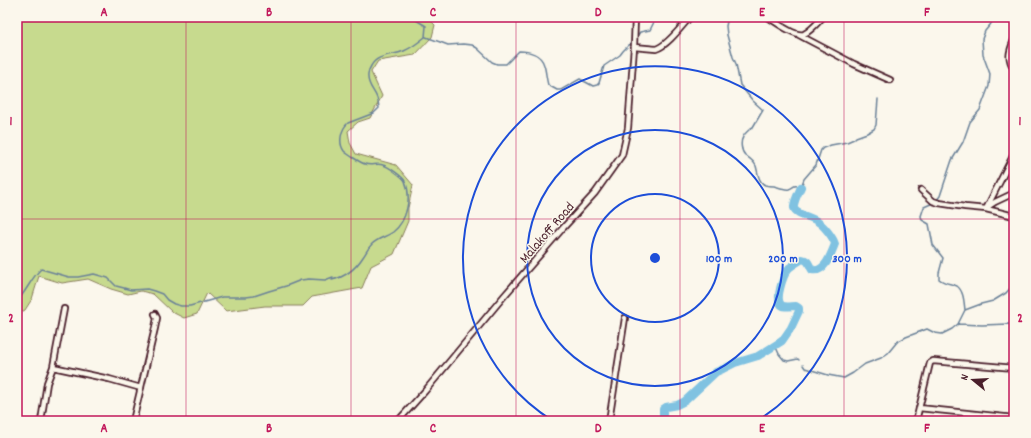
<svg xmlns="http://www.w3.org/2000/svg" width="1031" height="438" font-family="Dekko,sans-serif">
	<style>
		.green { fill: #c7da8e; stroke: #887c5c }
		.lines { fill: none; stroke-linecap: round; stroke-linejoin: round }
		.stream { stroke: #6a8198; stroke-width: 1.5 }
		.river { stroke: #80c2e1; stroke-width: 8 }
		.street-casing { stroke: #4a1f2b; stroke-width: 8 }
		.street { stroke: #fbf7ec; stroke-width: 4.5 }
		.grid { fill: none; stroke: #c2185b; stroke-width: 1; stroke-opacity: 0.55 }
		.ring { fill: none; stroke: #1d4ed8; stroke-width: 2 }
		.labels { text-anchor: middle; stroke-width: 3; stroke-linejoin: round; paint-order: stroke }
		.street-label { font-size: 14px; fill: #4a1f2b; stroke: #fbf7ec }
		.centre { fill: #1d4ed8; stroke: #fbf7ec; stroke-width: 2 }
		.ring-label { font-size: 12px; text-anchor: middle; font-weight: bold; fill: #1d4ed8; stroke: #fbf7ec; stroke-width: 3; stroke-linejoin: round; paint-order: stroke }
		.neatline { fill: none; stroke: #c2185b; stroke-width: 1.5 }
		.grid-label { font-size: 13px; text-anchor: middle; font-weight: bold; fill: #c2185b }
	</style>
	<rect width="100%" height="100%" fill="#fbf7ec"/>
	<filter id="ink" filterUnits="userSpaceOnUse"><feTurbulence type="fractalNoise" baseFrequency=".025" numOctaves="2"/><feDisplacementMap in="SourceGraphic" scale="8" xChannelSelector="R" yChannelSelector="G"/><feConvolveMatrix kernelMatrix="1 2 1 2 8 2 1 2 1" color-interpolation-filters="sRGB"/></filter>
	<g filter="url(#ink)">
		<path class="green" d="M17 17H427L435 25 432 37 415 55 378 61 371 72 382 96 370 118 358 122 348 131 350 143 356 154 396 165 413 185 408 208V221L394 254 371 266 362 288 312 297 303 306H265L226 311 207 293 197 314 184 318 172 312 153 294 141 291 128 294 111 289 88 279 62 283 39 276 32 299 25 310 17 315Z"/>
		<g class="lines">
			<path class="stream" d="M728 17 726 26 727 35 733 57 736 64 740 85 753 101 763 110 753 127 751 128C748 131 744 134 743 137 740 142 741 151 745 155 749 158 754 161 756 166 758 172 758 182 765 185 768 186 771 186 774 186 778 187 785 190 789 189 795 187 793 184 801 187L804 179 816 165 821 150 823 148 831 145 847 142 854 139 856 137 867 133 874 129 876 125 878 99
				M426 37 440 42 448 45 463 44 472 45 477 48 492 62 497 64H506L519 51C529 51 541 54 544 65 546 71 546 78 548 85L557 90H561L580 79 593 86 597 85 599 83 604 66 620 55 623 51 633 41
				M635 39 640 32 650 30 654 22 653 17
				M936 201 940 196 952 160 963 142 970 122 980 110 989 86 990 74 983 55 982 39 985 31 990 25 995 17
				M933 203 924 207 921 216 922 220 929 224 933 245 943 258 939 273V279C945 284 951 283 957 286 964 291 964 303 965 310
				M17 301C27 291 31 278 41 269L69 277H78L94 274 108 278 116 286 124 288 131 290 147 289 154 291 162 294 167 300 174 304 181 306H190L222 297H246L254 296 269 291 286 286 301 280 309 279 325 280 333 277 332 280C345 277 356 268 363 257 366 253 368 248 372 244 378 238 386 237 393 232 407 221 412 197 405 181 403 177 388 166 383 165 378 163 371 166 365 164 361 163 347 154 344 151 338 143 341 129 348 123L374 113 379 108C379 104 378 101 377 98 374 90 367 85 368 75 368 72 369 69 371 66 377 54 392 56 404 51 411 48 419 42 425 37L426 26 411 17
				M958 324 982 325 1009 324 1014 326
				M775 345 779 354 784 360 788 361 798 359 799 360
				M803 365 805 368 828 375 844 378 853 373 865 364 881 358 888 353 897 342 906 337 927 329 935 333 942 334 952 329 958 324 965 310 981 304 993 301 1006 293 1014 284"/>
			<path class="river" d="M663 421V409L666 407 677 405 685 401 716 372 723 369 735 363 758 356 782 341 791 328 799 311V308L796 306C792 306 787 307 783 306 773 301 784 274 789 268 793 265 798 262 802 259 809 260 809 265 812 270 825 273 831 254 835 244 833 237 824 226 818 222 813 217 796 215 794 208 793 202 799 192 801 187"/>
			<defs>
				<path id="street" d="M768 17C775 22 796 37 804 34 811 31 818 22 823 17
					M799 35 854 64 890 80
					M1014 40C1009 52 1007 58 1014 69
					M634 47 656 49C667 46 682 26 690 17
					M921 190 933 201 939 203 965 207 986 209 1014 216
					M989 206 995 202 1014 193
					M986 209 1014 154
					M64 309 53 367 109 379 141 388
					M919 408 1014 418
					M41 421 47 383 53 367
					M133 421 155 328 157 318 155 314
					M398 421 425 391 504 296 563 228 595 193 622 155 628 128 634 47 635 17
					M609 421 625 318
					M916 421 930 363 933 361 1014 368"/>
			</defs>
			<use href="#street" class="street-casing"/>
			<use href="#street" class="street"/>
		</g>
	</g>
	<path class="grid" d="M186 17V421M351 17V421M516 17V421M680 17V421M844 17V421M17 219H1014"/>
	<g class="ring">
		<circle cx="655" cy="258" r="64"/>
		<circle cx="655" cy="258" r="128"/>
		<path d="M553 421A192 192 0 1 1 757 421"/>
	</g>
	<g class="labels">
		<g class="street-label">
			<text transform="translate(546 232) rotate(-49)" y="5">Malakoff Road</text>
		</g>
	</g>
	<circle cx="655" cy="258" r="6" class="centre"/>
	<g class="ring-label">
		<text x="719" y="262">100 m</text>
		<text x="783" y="262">200 m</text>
		<text x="847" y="262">300 m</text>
	</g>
	<rect width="1031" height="438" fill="none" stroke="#fbf7ec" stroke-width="44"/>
	<g transform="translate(973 380) rotate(288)" stroke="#fbf7ec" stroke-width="3" paint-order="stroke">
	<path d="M0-3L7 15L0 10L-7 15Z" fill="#4a1f2b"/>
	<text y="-6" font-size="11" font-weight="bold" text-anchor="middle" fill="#4a1f2b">N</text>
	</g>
	<rect x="22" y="22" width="987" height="394" class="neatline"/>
	<g class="grid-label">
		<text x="104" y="16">A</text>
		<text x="269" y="16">B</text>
		<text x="433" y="16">C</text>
		<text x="598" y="16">D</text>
		<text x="762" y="16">E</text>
		<text x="927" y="16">F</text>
		<text x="11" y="125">1</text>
		<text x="1020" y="125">1</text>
		<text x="11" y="322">2</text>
		<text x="1020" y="322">2</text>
		<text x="104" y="432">A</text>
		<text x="269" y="432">B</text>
		<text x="433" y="432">C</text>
		<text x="598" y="432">D</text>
		<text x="762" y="432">E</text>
		<text x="927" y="432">F</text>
	</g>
</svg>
